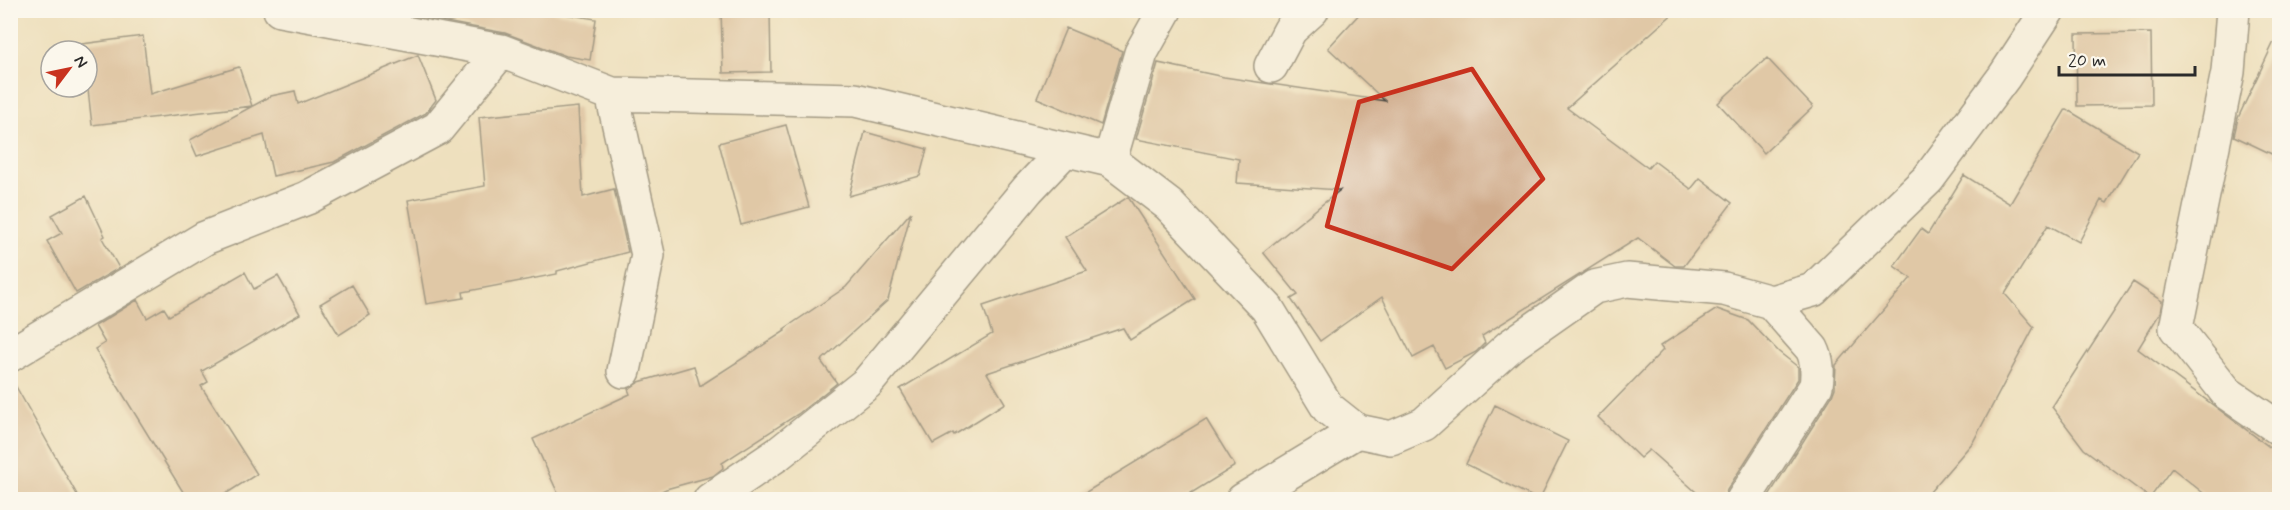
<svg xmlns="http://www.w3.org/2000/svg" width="2290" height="510" font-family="Mynerve,sans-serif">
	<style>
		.building { fill: #cfaa8a }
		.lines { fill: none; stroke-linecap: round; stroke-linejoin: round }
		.minor-casing { stroke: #484641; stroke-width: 36 }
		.minor { stroke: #fff; stroke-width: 33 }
		.marked { fill: none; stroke: #c8321e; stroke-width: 4.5; stroke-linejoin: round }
	</style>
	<rect width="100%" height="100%" fill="#fbf7ec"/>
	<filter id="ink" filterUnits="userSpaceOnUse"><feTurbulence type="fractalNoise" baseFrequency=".0167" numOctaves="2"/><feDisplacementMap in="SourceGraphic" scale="12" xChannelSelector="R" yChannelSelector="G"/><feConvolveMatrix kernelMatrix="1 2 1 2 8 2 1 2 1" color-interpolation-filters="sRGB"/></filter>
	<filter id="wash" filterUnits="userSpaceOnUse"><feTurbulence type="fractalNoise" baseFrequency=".008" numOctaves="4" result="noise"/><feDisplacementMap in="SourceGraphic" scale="24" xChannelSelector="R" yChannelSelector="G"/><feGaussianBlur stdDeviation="1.35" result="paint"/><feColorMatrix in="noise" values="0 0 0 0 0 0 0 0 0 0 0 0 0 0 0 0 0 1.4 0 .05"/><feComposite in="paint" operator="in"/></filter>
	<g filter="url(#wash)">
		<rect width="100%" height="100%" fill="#eee0be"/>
		<g id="blocks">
			<path class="building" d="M408 10H540L596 19 590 60 566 56 505 33 408 15Z
				M721 10H770L771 72 723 73Z
				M1363 10H1677L1567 108 1648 168 1654 161 1691 189 1700 178 1732 203 1684 266H1675L1638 238 1482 336 1485 343 1476 352 1445 368 1434 347 1413 358 1382 297 1320 341 1291 299 1298 295 1263 252 1340 190 1237 183 1239 159 1136 139 1158 63 1224 77 1385 101 1328 48Z
				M1066 28 1122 51 1101 125 1037 98Z
				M2280 29V158L2234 136 2238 118Z
				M2151 33 2152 105 2077 106 2076 34Z
				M143 36 150 94 239 67 252 106 92 125 87 81V51H83L82 44Z
				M418 55 436 100 426 113 334 162 273 176 264 135 197 156 190 140 271 96 295 91 298 104Z
				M1767 58 1813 107 1764 153 1718 103Z
				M578 107 583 197 614 189 628 252 557 271V274L463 292 464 298 426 304 408 200 485 186 479 117Z
				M2066 109 2138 152 2107 203 2101 200 2079 242 2048 225 2005 294 2034 327 1973 442 1923 500H1766L1832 396 1835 388 1836 365 1911 278 1894 266 1921 229 1928 234 1964 175 2010 204Z
				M786 125 809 207 741 225 719 143Z
				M865 132 927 149 920 176 849 196Z
				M86 196 105 236 102 238 119 268 76 293 47 241 62 233 52 215Z
				M1128 197 1195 299 1130 340 1123 328 987 373 1005 403 959 432 954 435 953 433 933 444 900 389 992 334 983 306 1087 271 1065 237Z
				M911 212 888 300 821 361 837 383 798 414 722 463 723 468 713 476 666 489 643 500H561L533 439 630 394 628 389 639 382 694 366 700 386 785 331 784 329 846 287Z
				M245 272 254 289 278 276 300 314 202 371 208 382 201 386 257 474 216 500H188L95 349 105 343 95 326 137 300 147 318 164 308 169 316Z
				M2133 282 2162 301 2160 313 2138 349 2280 455V500H2212L2172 468 2150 498 2084 449 2052 407Z
				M352 285 370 315 339 335 320 304Z
				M1717 309 1748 320 1779 352 1798 367V379L1727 490 1724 500H1705L1649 450 1640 458 1598 417 1663 350 1660 346Z
				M10 376 80 500H10Z
				M1495 405 1568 441 1539 500 1466 464Z
				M1206 419 1235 466 1180 500H1073Z"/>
		</g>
	</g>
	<g filter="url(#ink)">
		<use href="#blocks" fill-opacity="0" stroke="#484641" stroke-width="1.5"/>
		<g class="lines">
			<defs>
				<path id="minor" d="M280 10 501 51 612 94 855 100 1110 160 1169 205 1267 308 1328 408 1357 431 1391 438 1424 424 1510 346 1594 287 1627 280 1724 289 1771 302 1813 290 1928 179 2004 77 2048 10
					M2233 10 2228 72 2176 328 2227 393 2280 429
					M1271 66 1290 30 1312 10
					M612 94 648 255 624 371
					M1110 160 1141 53 1165 10
					M10 355 205 238 307 198 438 128 501 51
					M710 500 778 454 867 383 1028 189 1065 150
					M1243 500 1357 431
					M1743 500 1816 386C1818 372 1818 361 1812 349L1771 302"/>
			</defs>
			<use href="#minor" class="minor-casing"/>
			<use href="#minor" class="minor"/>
		</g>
	</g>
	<path d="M0 0H2290V510H0ZM1472 69 1543 179 1452 269 1327 226 1359 102Z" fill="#eee0be" fill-opacity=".55" fill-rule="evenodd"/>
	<path class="marked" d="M1472 69 1543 179 1452 269 1327 226 1359 102Z"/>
	<rect width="2290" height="510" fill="none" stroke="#fbf7ec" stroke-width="36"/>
	<g transform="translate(69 69) rotate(58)"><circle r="28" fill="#fbf7ec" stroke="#a8a59f" stroke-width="1.5"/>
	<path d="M0-4.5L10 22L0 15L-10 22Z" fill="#c8321e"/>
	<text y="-9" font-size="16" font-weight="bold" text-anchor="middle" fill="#2b2b2b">N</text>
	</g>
	<path d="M2059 66v9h136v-9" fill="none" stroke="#2b2b2b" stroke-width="3"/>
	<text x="2068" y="66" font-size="18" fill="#2b2b2b" stroke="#fbf7ec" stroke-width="4.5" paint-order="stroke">20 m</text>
</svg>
